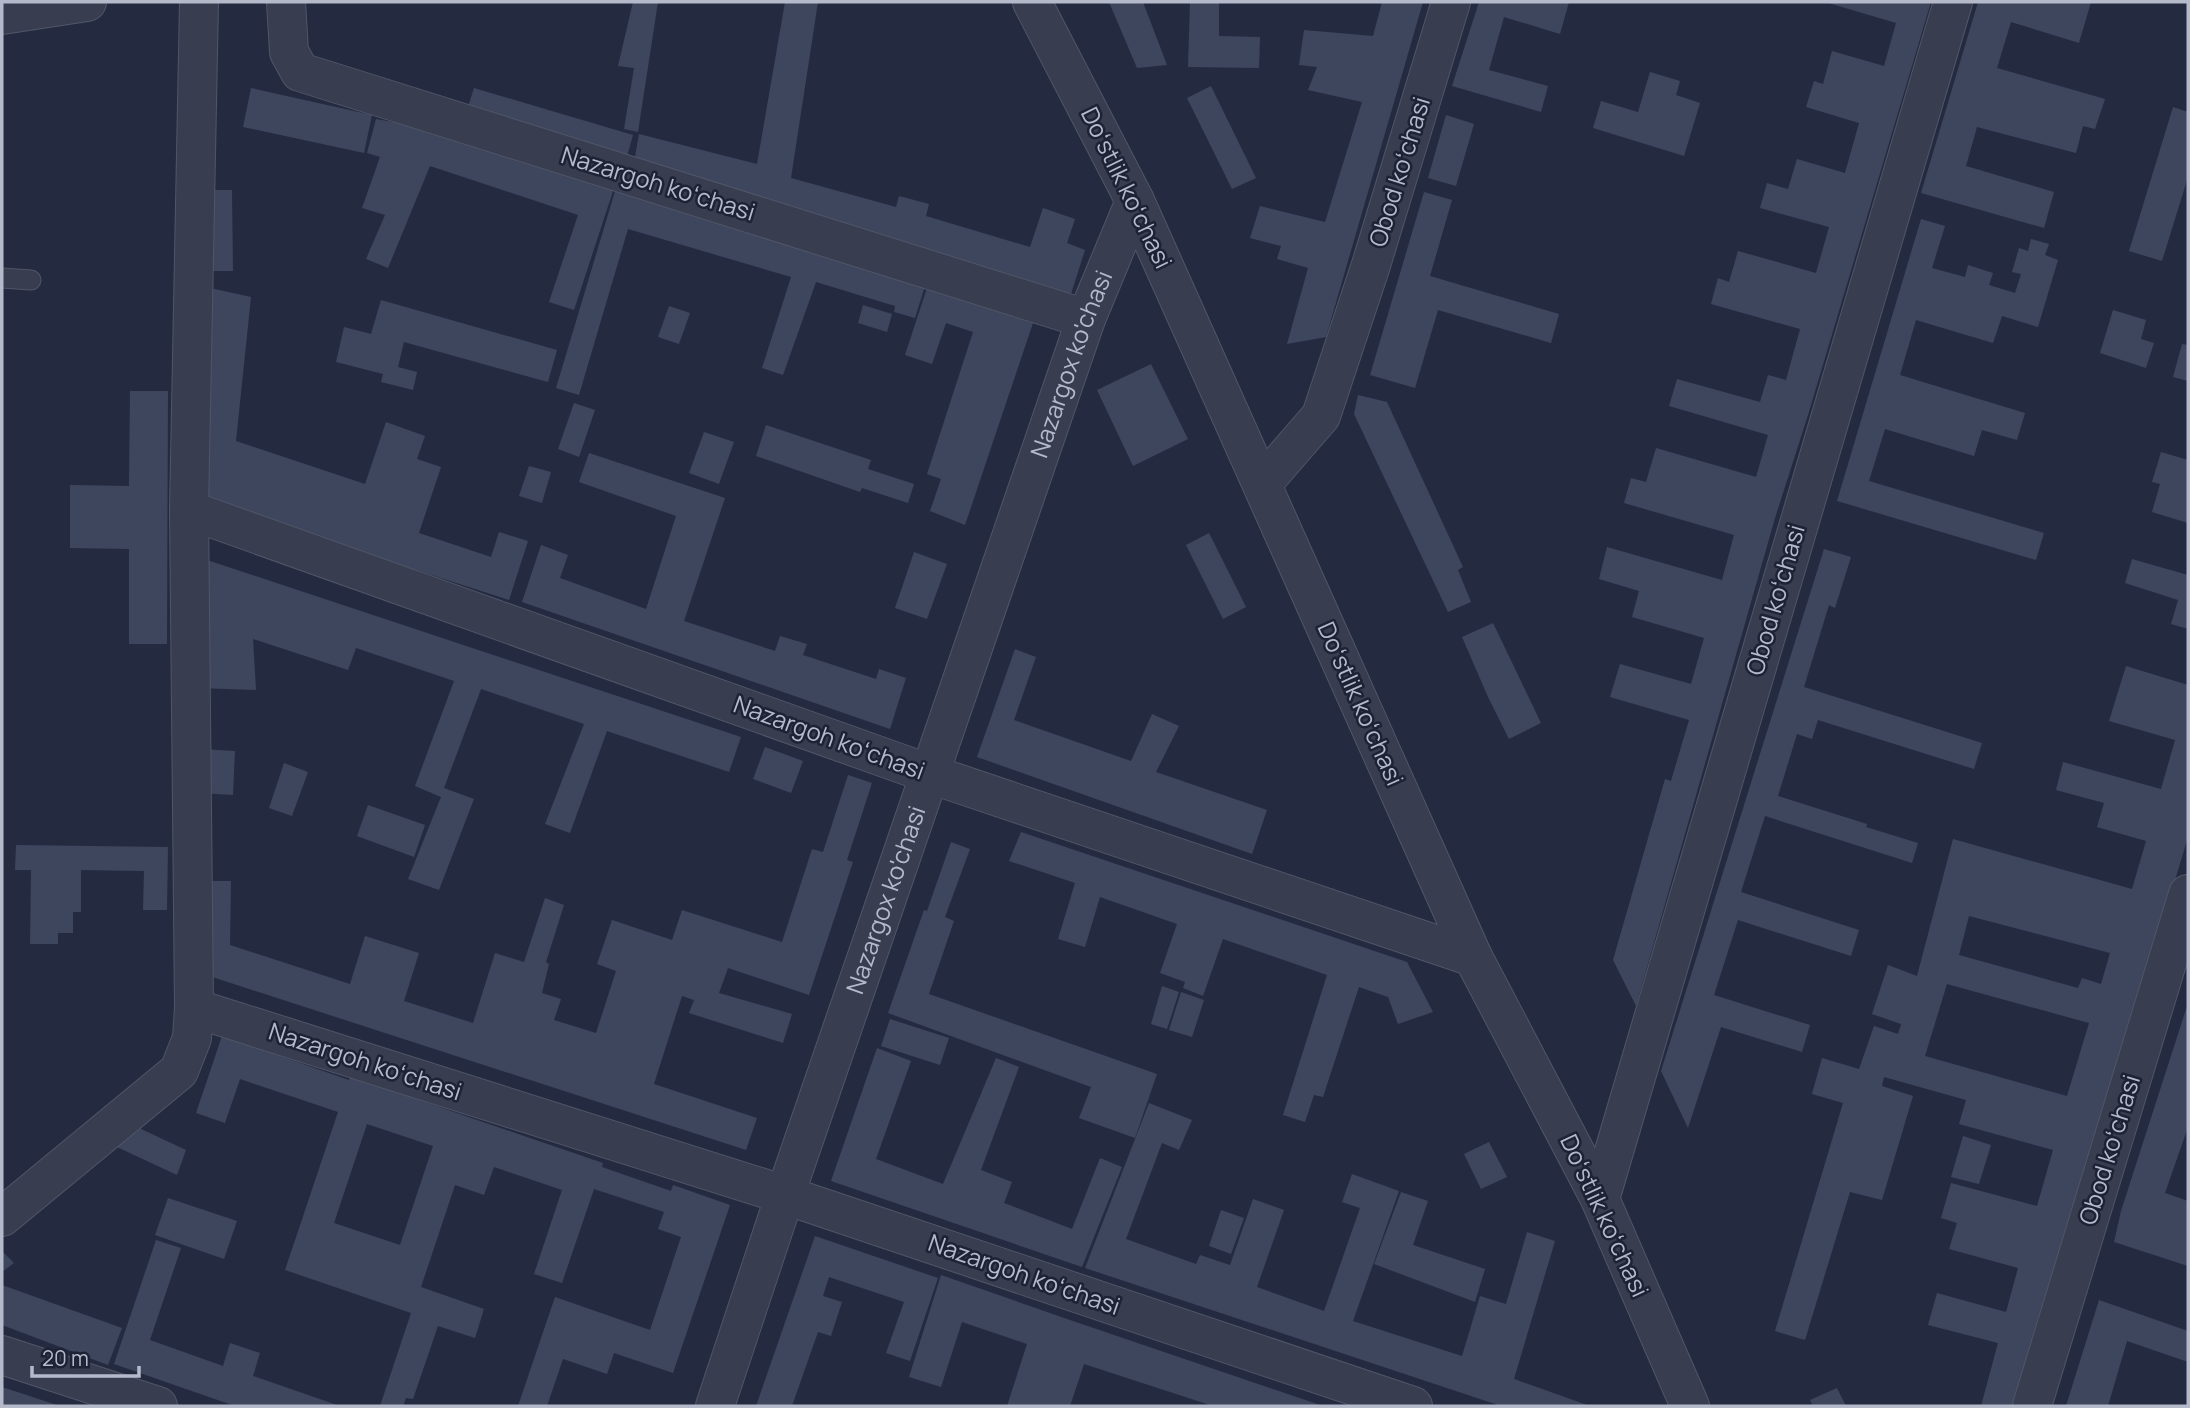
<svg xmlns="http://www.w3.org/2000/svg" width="2190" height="1408" font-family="Manrope,sans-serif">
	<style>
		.building { fill: #3e465e; fill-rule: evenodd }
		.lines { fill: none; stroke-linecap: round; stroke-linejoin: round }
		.service-casing { stroke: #505668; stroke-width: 21 }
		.minor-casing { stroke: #505668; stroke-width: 40 }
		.tertiary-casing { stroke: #505668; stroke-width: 40 }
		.service { stroke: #383e50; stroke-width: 19 }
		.minor { stroke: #383e50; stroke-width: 38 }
		.tertiary { stroke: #383e50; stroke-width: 38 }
		.labels { text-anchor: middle; stroke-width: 5; stroke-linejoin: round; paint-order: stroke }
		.street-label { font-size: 24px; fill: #b5bacb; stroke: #1d2335 }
	</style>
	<rect width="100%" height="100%" fill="#242b41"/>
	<path class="building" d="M633 2H658L638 132 624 129 634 68 618 66Z
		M785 2H818L791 178 896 207 899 196 929 204 926 216 1030 247 1043 208 1075 219 1067 243 1085 250 1071 294 1052 288 1050 292 634 163 639 134 757 164Z
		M1109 2H1143L1167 65 1137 68Z
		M1190 2H1219V36L1260 37 1259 68 1188 67Z
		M1382 2H1423L1326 337 1287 344 1308 268 1277 259 1281 246 1250 238 1260 206 1325 222 1362 102 1308 90 1317 67 1299 65 1304 30 1373 36Z
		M1479 2H1569L1560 34 1504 17 1489 70 1548 86 1541 112 1452 86Z
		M1825 2H1931L1808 415 1775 518 1636 1006 1613 960 1665 779 1671 781 1689 720 1610 697 1620 664 1691 684 1704 638 1632 617 1639 591 1599 579 1607 547 1722 580 1734 535 1624 503 1631 478 1646 482 1656 448 1756 477 1768 435 1669 406 1677 379 1760 402 1768 375 1786 380 1800 329 1711 304 1718 278 1729 282 1738 251 1816 273 1829 227 1760 208 1767 183 1788 189 1797 159 1845 173 1859 123 1806 107 1814 81 1823 84 1832 51 1884 66 1896 23Z
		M1978 2H2091L2079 43 2011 22 1997 68 2105 99 2095 129 2083 126 2076 153 1977 127 1966 166 2054 192 2044 228 1921 193Z
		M1650 72 1680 81 1676 95 1700 103 1684 156 1593 128 1601 101 1638 112Z
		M1211 86 1256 178 1232 189 1187 98Z
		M251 88 372 115 364 153 243 127Z
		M474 88 633 135 626 160 466 113Z
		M2173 107 2188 112V177L2162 261 2129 251Z
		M1446 115 1474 124 1456 186 1428 178Z
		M376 119 421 127 614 188 574 310 549 302 578 215 430 166 388 268 366 259 385 215 362 208 380 157 367 153Z
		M616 188 925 286 915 318 894 312 895 306 816 282 783 375 762 368 791 277 628 229 579 395 556 388Z
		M204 190H232L233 271H204Z
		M1424 192 1452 200 1430 276 1559 314 1551 343 1438 310 1415 388 1370 375Z
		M1921 219 1945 226 1932 268 1965 277 1968 265 1993 273 1989 285 2015 293 2021 274 2012 272 2019 248 2028 251 2031 239 2049 244 2045 255 2058 260 2038 327 2002 316 1993 343 1916 320 1900 375 2025 413 2017 440 1982 430 1974 456 1885 429 1869 481 2044 533 2036 560 1837 501Z
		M201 286 251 297 236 441 365 484 386 422 425 436 417 459 441 467 419 533 491 557 499 532 528 541 509 600 196 499Z
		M927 288 1033 323 965 525 930 511 941 479 927 474 973 332 946 323 932 364 905 355Z
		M381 300 557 350 548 382 404 342 398 367 417 372 413 390 381 382 383 374 336 362 344 327 371 334Z
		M863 305 892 314 887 332 858 323Z
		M669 306 690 313 679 344 658 337Z
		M2113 310 2146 320 2141 339 2154 343 2146 368 2100 353Z
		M2182 344 2188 345V381L2173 377Z
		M1151 364 1188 439 1133 466 1097 390Z
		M130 391H168L167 644H129V549L70 548V485L129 486Z
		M1358 395 1387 402 1463 567 1458 570 1471 602 1448 612 1354 414Z
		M574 403 595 410 579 457 558 449Z
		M766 425 871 460 868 469 914 484 908 503 862 488 860 492 756 456Z
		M704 432 734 442 719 484 689 473Z
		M2161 452 2188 460V523L2152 512 2160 484 2152 482Z
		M589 453 725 498 684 621 775 651 780 636 807 644 803 655 876 679 879 669 906 678 890 729 522 602 541 545 568 555 560 578 646 609 676 516 579 482Z
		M529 466 551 472 542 503 519 496Z
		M1209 533 1246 607 1223 619 1186 545Z
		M1824 549 1851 557 1835 608 1829 605 1804 687 1982 743 1974 769 1818 720 1812 739 1797 734 1778 796 1867 824 1866 827 1918 843 1912 863 1765 816 1741 892 1859 930 1851 956 1738 920 1714 995 1810 1025 1802 1052 1721 1027 1688 1128 1661 1071Z
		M914 552 947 564 927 619 895 608Z
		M192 555 741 737 729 772 607 731 570 833 545 824 584 724 481 689 444 788 474 799 439 890 408 879 441 797 415 786 454 681 356 648 348 670 253 639 256 690 197 688Z
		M2132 559 2188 575V629L2171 624 2178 600 2125 583Z
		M1493 623 1541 723 1509 739 1488 697 1462 637Z
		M1015 649 1036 657 1014 720 1131 761 1152 714 1179 726 1156 772 1267 810 1252 854 977 757Z
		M2126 666 2188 685V837L2017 1406H1981L1998 1343 1928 1325 1937 1293 2006 1312 2018 1268 1949 1249 1957 1223 1941 1218 1951 1183 2037 1206 2053 1150 1959 1124 1966 1100 1884 1077 1882 1086 1913 1096 1882 1200 1850 1192 1805 1340 1775 1331 1843 1103 1812 1094 1822 1058 1859 1069 1874 1026 1898 1034 1901 1024 1872 1014 1888 965 1917 976 1953 839 2132 889 2146 841 2097 827 2104 803 2056 790 2063 762 2161 789 2175 740 2109 721ZM1969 916 2110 953 2101 984 2082 978 2078 988 1959 955ZM1947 984 2089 1023 2067 1096 1925 1056Z
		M765 747 803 761 791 793 753 779Z
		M201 749 235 751 233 795 199 793Z
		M284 763 308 772 292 816 269 808Z
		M848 775 872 783 847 860 853 862 809 995 728 968 719 993 792 1014 783 1043 689 1013 694 1000 682 996 654 1084 757 1118 746 1150 200 973 205 881H231L230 945 350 984 365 936 419 953 404 1001 473 1023 495 953 524 962 545 898 564 905 546 962 549 964 542 993 561 999 554 1020 596 1033 616 971 597 964 612 920 672 940 682 910 782 942 812 849 823 852Z
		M368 805 425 825 414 857 357 836Z
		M1021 832 1407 962 1433 1012 1398 1024 1388 997 1359 987 1323 1097 1314 1095 1305 1122 1283 1115 1327 975 1223 939 1203 996 1183 988 1185 982 1160 973 1177 924 1100 897 1085 947 1058 939 1075 883 1009 861Z
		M951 842 970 849 945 917 954 921 929 994 1157 1074 1135 1138 1079 1118 1091 1087 888 1013 924 910 927 911Z
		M16 845 168 847 167 910H143L144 871 81 870V912H73V933H58V944H30L31 870H15Z
		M1162 986 1179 992 1167 1029 1151 1024Z
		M1181 992 1204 1000 1192 1037 1169 1030Z
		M2188 1003V1127L2165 1193 2188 1201V1266L2114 1242 2121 1211Z
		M890 1019 949 1038 940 1065 881 1046Z
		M222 1036 349 1080 350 1076 477 1120 603 1163 602 1167 671 1191 673 1185 730 1205 673 1373 614 1353 607 1374 563 1359 547 1406H518L555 1297 650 1330 681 1237 658 1229 664 1212 594 1189 562 1283 534 1274 562 1190 494 1167 484 1195 455 1185 421 1287 484 1309 475 1338 438 1326 413 1399 406 1398 403 1406H380L411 1313 285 1270 338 1112 240 1079 225 1123 196 1113ZM367 1124 433 1146 400 1245 334 1223Z
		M877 1048 911 1061 876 1159 943 1184 996 1058 1019 1067 981 1170 1012 1182 1004 1203 1072 1229 1100 1158 1122 1167 1082 1267 831 1181Z
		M1149 1103 1192 1120 1179 1150 1162 1143 1126 1239 1196 1264 1200 1255 1230 1265 1253 1199 1284 1210 1257 1287 1324 1311 1360 1208 1342 1202 1352 1174 1399 1191 1353 1321 1462 1356 1480 1296 1506 1304 1527 1232 1555 1241 1514 1379 1590 1406H1501L1085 1268Z
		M124 1121 186 1150 177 1175 104 1141Z
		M1963 1136 1991 1145 1979 1184 1951 1177Z
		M1489 1142 1507 1177 1481 1189 1464 1154Z
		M1401 1192 1428 1201 1413 1245 1485 1269 1475 1302 1374 1264Z
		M168 1198 237 1221 224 1259 155 1235Z
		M1221 1210 1244 1218 1231 1254 1209 1246Z
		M815 1236 938 1278 910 1361 886 1353 904 1302 829 1277 823 1296 842 1302 831 1336 818 1332 792 1406H756Z
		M156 1240 181 1248 150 1340 223 1366 230 1343 260 1353 253 1376 340 1406H235L114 1364Z
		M2 1251 14 1263 2 1272Z
		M941 1275 1070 1320 1323 1406H1213L1084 1364 1070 1406H1007L1027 1344 962 1322 941 1387 909 1377Z
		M2 1285 122 1328 108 1365 2 1325Z
		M2099 1300 2188 1331V1362L2127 1341 2108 1406H2066Z
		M2 1387 60 1406H2Z
		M1837 1388 1846 1406H1813L1810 1400Z"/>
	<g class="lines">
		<defs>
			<path id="service" d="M2 278 31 280"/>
			<g id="minor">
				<path d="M286 2 289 52 300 72 1086 319"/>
				<path d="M1262 484 1321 416 1371 265 1451 2"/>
				<path d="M189 510 930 774 1473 957"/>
				<path d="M194 1008 785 1195 1413 1406"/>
				<path d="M1600 1199 1953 2"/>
				<path d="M2 1217 179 1071 192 1038 194 1008 189 510 199 2"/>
				<path d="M2 1355 158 1406"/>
				<path id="s1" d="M715 1406 785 1195 1086 319 1135 201"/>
				<path d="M2032 1406 2188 894"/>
			</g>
			<path id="tertiary" d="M1032 2 1135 201 1473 957 1600 1199 1690 1406
				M2 15 87 2"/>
		</defs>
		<use href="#service" class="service-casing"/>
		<use href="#minor" class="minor-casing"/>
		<use href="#tertiary" class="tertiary-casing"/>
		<use href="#service" class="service"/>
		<use href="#minor" class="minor"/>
		<use href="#tertiary" class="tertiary"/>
	</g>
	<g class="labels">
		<g class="street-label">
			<text transform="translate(1400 172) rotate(-73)" y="8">Obod koʻchasi</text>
			<text transform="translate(658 184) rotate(17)" y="8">Nazargoh koʻchasi</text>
			<text transform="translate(1126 188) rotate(64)" y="8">Doʻstlik koʻchasi</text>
			<text dy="8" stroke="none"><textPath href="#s1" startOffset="1101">Nazargox ko'chasi</textPath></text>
			<text transform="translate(1776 600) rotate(-74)" y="8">Obod koʻchasi</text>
			<text transform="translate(1360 704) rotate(66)" y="8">Doʻstlik koʻchasi</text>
			<text transform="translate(829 738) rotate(20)" y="8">Nazargoh koʻchasi</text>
			<text dy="8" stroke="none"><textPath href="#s1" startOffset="534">Nazargox ko'chasi</textPath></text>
			<text transform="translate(365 1062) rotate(18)" y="8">Nazargoh koʻchasi</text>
			<text transform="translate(2110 1150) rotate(-73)" y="8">Obod koʻchasi</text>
			<text transform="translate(1604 1216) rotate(65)" y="8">Doʻstlik koʻchasi</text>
			<text transform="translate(1024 1275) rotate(19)" y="8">Nazargoh koʻchasi</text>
		</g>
	</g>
	<rect width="2190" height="1408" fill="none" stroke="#b5bacb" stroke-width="7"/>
	<path d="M32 1366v10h107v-10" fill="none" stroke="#b5bacb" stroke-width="3.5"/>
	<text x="42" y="1366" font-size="21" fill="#b5bacb" stroke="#1d2335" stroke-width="5" paint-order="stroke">20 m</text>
</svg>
